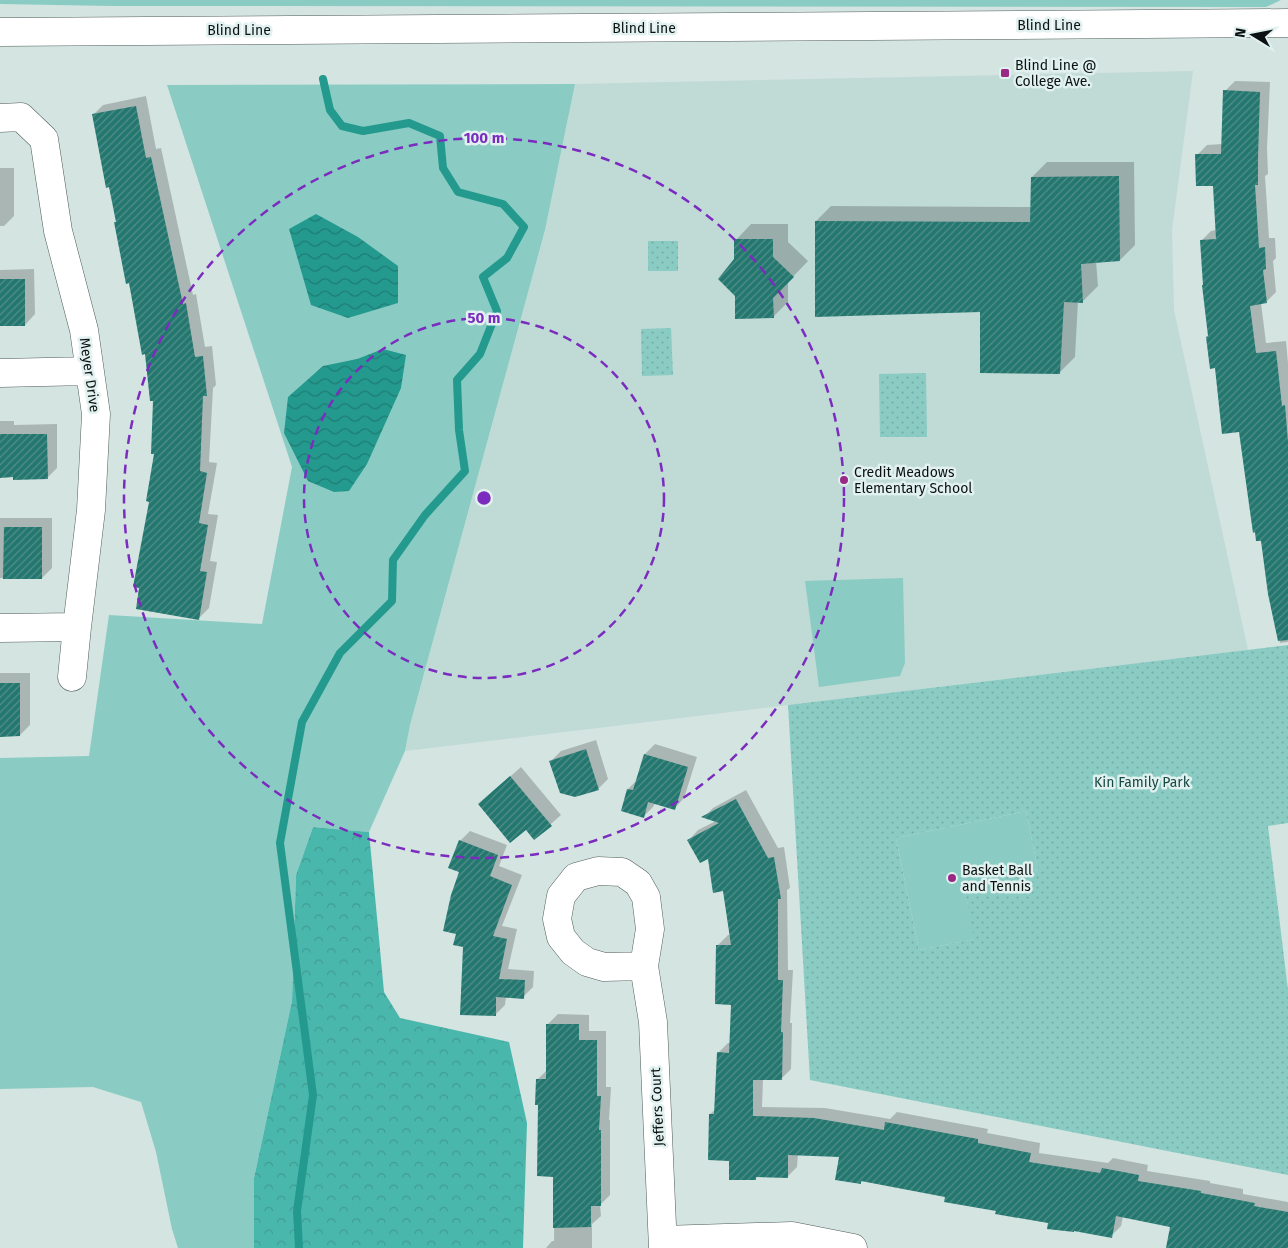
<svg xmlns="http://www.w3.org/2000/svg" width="1288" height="1248" font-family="'Fira Sans',sans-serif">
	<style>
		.built { fill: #c0dad6 }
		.grass { fill: #8accc3; fill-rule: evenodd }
		.forest { fill: url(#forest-crowns) }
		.park { fill: url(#park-dots); fill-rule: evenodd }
		.water { fill: url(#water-waves) }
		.shadow { fill: #0003 }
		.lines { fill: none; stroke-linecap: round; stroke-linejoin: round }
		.stream { stroke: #249a8f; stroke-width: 8 }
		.building { fill: url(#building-hatch) }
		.minor-casing { stroke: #4f5d5b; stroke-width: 29 }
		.tertiary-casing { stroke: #4f5d5b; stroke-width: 29 }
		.minor { stroke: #fff; stroke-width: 28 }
		.tertiary { stroke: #fff; stroke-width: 28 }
		.ring { fill: none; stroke: #7b2cbf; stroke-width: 2.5; stroke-dasharray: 9 6 }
		.poi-dot { fill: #9a2986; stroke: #e1f1ef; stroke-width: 2 }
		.labels { text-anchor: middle; stroke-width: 5; stroke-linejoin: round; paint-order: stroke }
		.street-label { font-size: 14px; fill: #0c1211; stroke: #e1f1ef }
		.poi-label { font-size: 14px; fill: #0c1211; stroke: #e1f1ef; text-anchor: start }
		.park-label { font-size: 14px; fill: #184843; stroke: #e1f1ef }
		.centre { fill: #7b2cbf; stroke: #e1f1ef; stroke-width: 2.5 }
		.ring-label { font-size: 15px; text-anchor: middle; font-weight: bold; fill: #7b2cbf; stroke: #e1f1ef; stroke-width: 5; stroke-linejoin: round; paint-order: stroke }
	</style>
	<defs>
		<pattern id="forest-crowns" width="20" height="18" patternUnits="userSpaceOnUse" patternTransform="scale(1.25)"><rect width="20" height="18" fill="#4ab7ac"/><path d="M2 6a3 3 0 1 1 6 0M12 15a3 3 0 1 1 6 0" fill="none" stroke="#409c93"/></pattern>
		<pattern id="park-dots" width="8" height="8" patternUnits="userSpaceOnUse" patternTransform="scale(1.25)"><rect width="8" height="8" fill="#8accc3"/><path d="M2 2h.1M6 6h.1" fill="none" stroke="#76aea6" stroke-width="1.8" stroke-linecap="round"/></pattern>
		<pattern id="water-waves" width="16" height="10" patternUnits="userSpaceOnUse" patternTransform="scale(1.25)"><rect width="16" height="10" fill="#249a8f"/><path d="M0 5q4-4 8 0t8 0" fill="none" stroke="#1e7c73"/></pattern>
		<pattern id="building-hatch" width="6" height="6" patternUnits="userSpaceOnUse" patternTransform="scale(1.25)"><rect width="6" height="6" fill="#22776f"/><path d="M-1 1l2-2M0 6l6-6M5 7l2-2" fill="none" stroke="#568e89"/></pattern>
	</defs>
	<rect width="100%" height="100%" fill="#d4e4e1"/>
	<path class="built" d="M1193 71 1172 230 1174 310 1248 650 405 751 410 725 545 230 575 84Z"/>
	<path class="grass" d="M0 0H1281L1266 7 112 6 0 4Z
		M575 84 545 230 410 725 405 751 369 832 313 827 296 875 292 1001 254 1178V1248H178L172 1229 156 1152 141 1102 93 1087 0 1089V758L89 756 109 615 262 624 292 467 167 85ZM383 350 334 492 357 359Z
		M903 578 905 663 900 676 819 687 805 581Z
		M1026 811 1038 870 964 886 975 939 919 950 896 838Z"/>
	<path class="forest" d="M313 827 369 832 384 992 400 1018 509 1042 527 1123 523 1248H254V1178L292 1001 296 875Z"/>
	<path class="park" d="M648 241H678V271H648Z
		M671 328 673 375 642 376 641 329Z
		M926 373 927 437H880L879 374Z
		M1288 645V823L1268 826 1288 990V1175L810 1080 788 705ZM1026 811 1038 870 964 886 974 939 919 950 896 838Z"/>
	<path class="water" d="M316 214 358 237 398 266V303L348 318 311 305 289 229Z
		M383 349 406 355 401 388 367 464 349 491 334 492 308 481 284 433 288 397 323 366 357 359Z"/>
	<path class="shadow" d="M1235 81 1270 82 1267 148 1268 174 1265 176 1269 238H1275L1276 258 1273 261 1276 292 1266 302 1261 303 1266 343 1286 341 1288 363V642L1280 643 1270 594 1262 540 1240 431 1216 367 1209 335 1204 284 1201 241 1211 231 1216 230 1214 185 1197 155 1207 145 1222 144 1225 91Z
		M146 96 156 149 161 148 193 295 196 294 205 347 212 346 216 385 213 388 209 462 217 463 208 514 218 515 210 561 217 562 209 608 199 618 150 501 155 453 154 400 146 353 115 223 117 221 93 115 103 105Z
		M1047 162H1134L1135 245 1120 260 1096 261 1098 286 1083 301H1078L1075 357 1060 372 981 310 816 221 831 206 1031 207 1032 177Z
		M0 168H14V216L4 226H0Z
		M751 224H788V242L808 261 788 282V302L773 317 736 260V240Z
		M34 269 35 314 25 325 0 324V270Z
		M0 421H14V425L57 424V468L47 478 0 476Z
		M0 518H52V568L42 578H0Z
		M0 673H30V725L20 735H0Z
		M596 740 608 779 598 789 551 761 561 751Z
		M655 744 697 757 684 798 674 809 655 803 653 807 643 817 628 789 637 780 645 754Z
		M521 767 561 815 534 839 526 829 479 804Z
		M746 790 778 848 784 847 790 888 787 890 788 970H793L790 1023H792L791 1069 781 1079H763L762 1107 825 1108 890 1119 897 1112 988 1129 987 1133 1040 1143 1039 1153 1108 1163 1113 1158 1148 1165 1147 1171 1210 1181V1183L1243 1189V1194L1288 1202V1248H1167L1171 1226 1123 1216 1121 1226 1111 1236 997 1210 946 1196 863 1180 860 1183 841 1155 798 1154 797 1167 787 1177 758 1176 755 1179 730 1159 710 1114 716 1109 718 1053 728 1043H731L732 1003 718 945 728 935H731L724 890 709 857 689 840 698 830 716 821 704 817 713 808Z
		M470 831 507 845 499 866 522 875 502 926 517 929 508 969 534 971 533 987 523 997H506L505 1005 495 1015 465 946 457 933 461 872 460 841Z
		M558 1014 589 1015V1031H606V1087H611L609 1120H610V1195L600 1205 601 1216 592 1224V1248H546L552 1241H554L555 1175 540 1104 538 1079 547 1070 548 1024Z"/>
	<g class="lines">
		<path class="stream" d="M299 1248 297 1211 313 1095 280 843 302 722 340 653 392 601 393 560 425 515 465 471 459 430 457 380 480 354 497 311 483 277 507 258 524 227 503 204 458 192 443 168 440 136 409 123 363 131 342 126 330 110 323 79"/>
	</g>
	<path class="building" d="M1223 90 1260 92 1258 158V185H1255L1259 248 1265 247 1266 269 1263 270 1267 303 1250 306 1256 353 1276 351 1282 406 1285 405 1288 442V640L1278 641 1268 594 1261 541H1256L1255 532 1253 533 1239 432 1222 434 1215 368 1210 369 1206 337 1208 336 1202 285H1203L1200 240 1216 239 1213 186H1196L1195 154H1221Z
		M136 106 146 158 151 157 183 304 186 303 195 357 203 356 207 396H203L200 471 207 473 199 523 208 525 200 571 207 572 199 620 136 609 139 588 133 587 149 502 146 501 154 454H151L153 401H150L145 354 142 355 129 283 126 284 114 222H116L109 187 106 188 92 114Z
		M1119 176 1120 261 1081 264 1083 303 1064 302 1060 374 980 373V312L815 317V221L1030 222 1031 177Z
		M734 239H773V257L794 277 773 298 774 318 735 319V296L718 279 734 259Z
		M0 279H25V326H0Z
		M0 434H47L48 479 13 480V477L0 478Z
		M4 527H42V579H3Z
		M0 683H20V736L0 737Z
		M586 749 599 790 575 797 560 793 549 761Z
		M644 754 688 767 675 810 648 802 644 818 621 811 627 789 633 790Z
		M510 776 552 826 534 840 526 830 510 843 478 804Z
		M736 799 768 858 774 857 781 899H778V980H783L781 1032H783L782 1080H753V1116L814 1118 884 1130 885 1122 978 1139V1143L1031 1153 1029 1162 1100 1173 1102 1168 1139 1175 1138 1181 1201 1191V1193L1255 1203 1254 1206 1288 1212V1248H1166L1170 1227 1116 1216 1112 1238 1074 1231V1232L1047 1229 1048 1223 995 1214 996 1211 944 1202 945 1197 861 1181V1184L835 1180 839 1157 788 1155V1178L756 1177V1180H729V1161L708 1160 709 1114H714L717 1052 729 1053 731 1005 715 1004 716 945H731L723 891 713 893 708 859 700 863 687 840 719 823 701 817Z
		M459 840 498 855 490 876 512 885 493 936 507 939 499 979 525 980 524 999 496 997V1016L460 1015 463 947 453 945 456 934 443 931 451 895 459 872 448 868Z
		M546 1024H579V1040H597V1096H601L599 1130H601V1206H591V1227L553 1228V1177L537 1176 538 1105H535L536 1079H546Z"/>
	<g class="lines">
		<defs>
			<path id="minor" d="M0 118 21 117 44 139 58 231 84 330 96 414 91 510 77 627 72 677
				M0 373 89 371
				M0 628 77 627
				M644 966 604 967 587 962 573 952 561 937 557 919 561 896 576 877 598 871 622 872 638 883 646 897 650 929 644 966 653 1022 663 1248
				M663 1240 792 1236 853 1248"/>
			<path id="tertiary" d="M0 32 1288 23"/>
		</defs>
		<use href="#minor" class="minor-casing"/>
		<use href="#tertiary" class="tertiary-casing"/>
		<use href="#minor" class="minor"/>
		<use href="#tertiary" class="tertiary"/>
	</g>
	<g class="ring">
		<circle cx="484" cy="498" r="180"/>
		<circle cx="484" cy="498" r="360"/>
	</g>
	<g class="poi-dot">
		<rect x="1000" y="68" width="10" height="10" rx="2.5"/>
		<circle cx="844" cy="480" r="5"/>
		<circle cx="952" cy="878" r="5"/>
	</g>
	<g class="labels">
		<g class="street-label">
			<text x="1049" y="30">Blind Line</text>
			<text x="644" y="33">Blind Line</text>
			<text x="239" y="35">Blind Line</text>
			<text transform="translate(90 375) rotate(82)" y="5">Meyer Drive</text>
			<text transform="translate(657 1107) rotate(-93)" y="5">Jeffers Court</text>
		</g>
		<g class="poi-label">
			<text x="1015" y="70">Blind Line @<tspan x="1015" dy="16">College Ave.</tspan></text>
			<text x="854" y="477">Credit Meadows<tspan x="854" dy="16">Elementary School</tspan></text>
			<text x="962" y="875">Basket Ball<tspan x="962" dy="16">and Tennis</tspan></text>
		</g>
		<g class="park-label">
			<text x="1142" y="787">Kin Family Park</text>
		</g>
	</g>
	<circle cx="484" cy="498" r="8" class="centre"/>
	<g class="ring-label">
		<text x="484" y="143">100 m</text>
		<text x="484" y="323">50 m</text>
	</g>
	<g transform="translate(1253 35) rotate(280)" stroke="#e1f1ef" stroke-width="4" paint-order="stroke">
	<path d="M0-4L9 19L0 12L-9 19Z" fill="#0c1211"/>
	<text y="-8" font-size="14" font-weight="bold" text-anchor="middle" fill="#0c1211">N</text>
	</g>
</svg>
